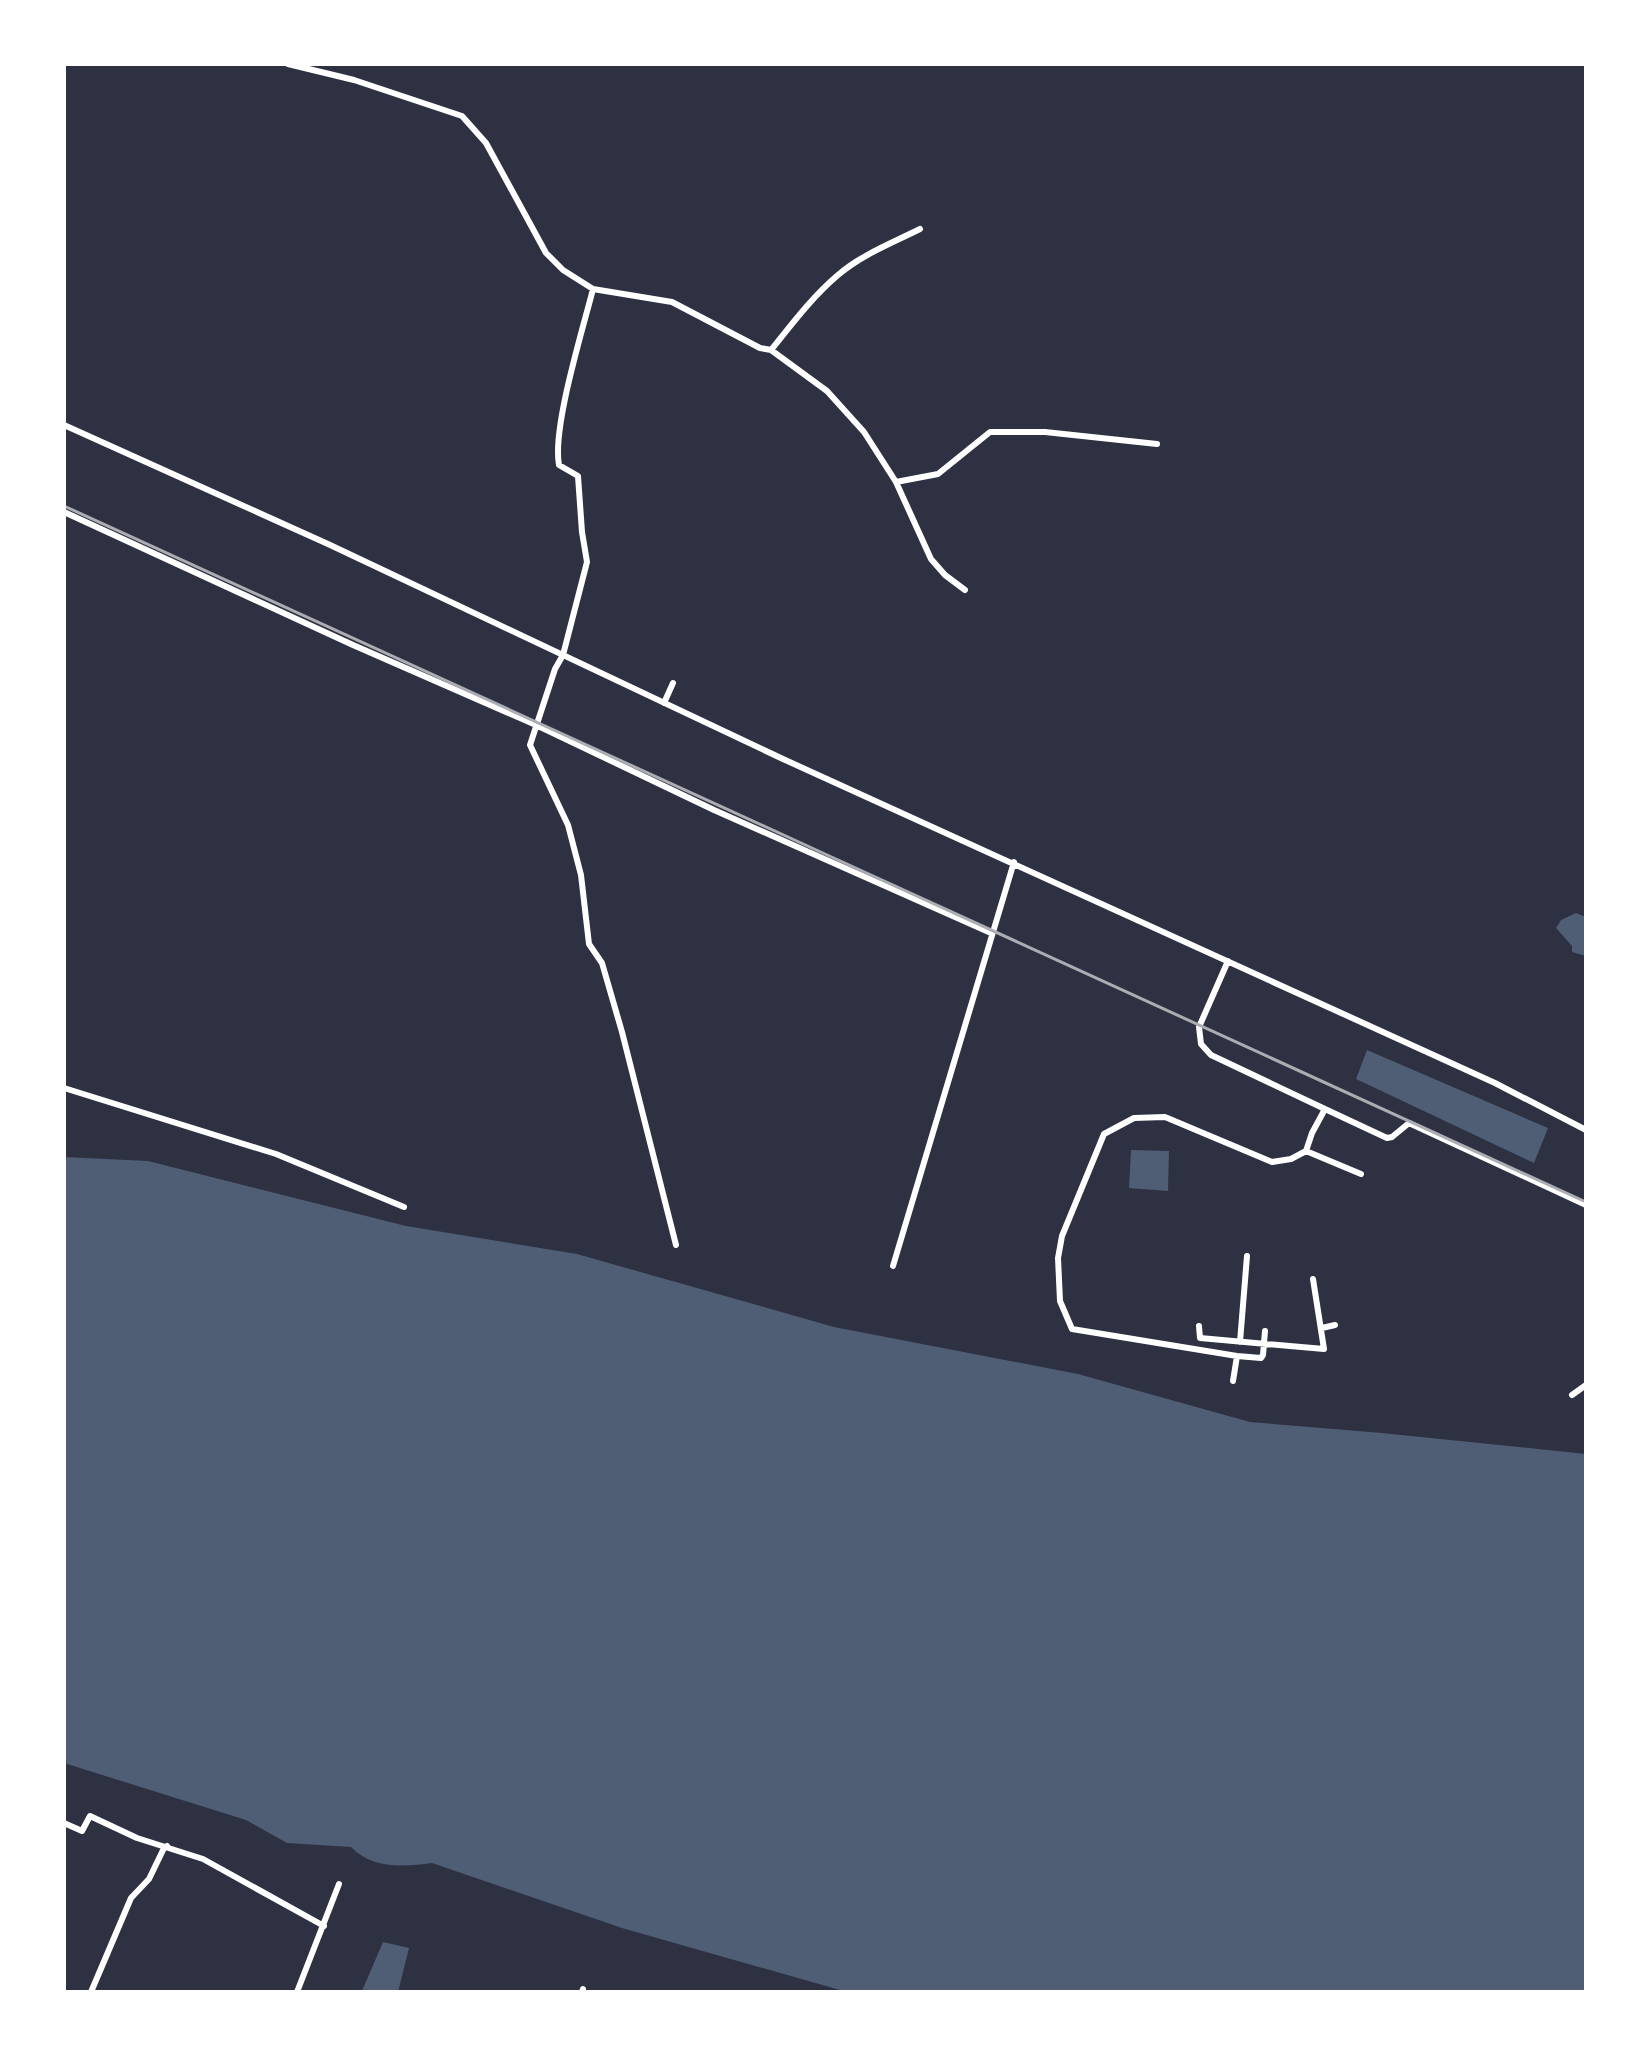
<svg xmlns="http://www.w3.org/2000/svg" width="1650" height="2056" font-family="Commissioner,sans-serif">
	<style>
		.water { fill: #4f5d75 }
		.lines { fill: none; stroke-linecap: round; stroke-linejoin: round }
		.minor { stroke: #fff; stroke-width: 6 }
		.rail { stroke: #abadb3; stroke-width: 3 }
	</style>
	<rect width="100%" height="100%" fill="#2d3142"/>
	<path class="water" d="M1576 913 1586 917V956L1572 952V946L1556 928 1561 920Z
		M1367 1050 1548 1128 1534 1163 1356 1079Z
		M1131 1150 1169 1151 1168 1191 1129 1188Z
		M64 1157 148 1161 406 1226 577 1254 834 1327 1078 1374 1250 1422 1382 1433 1586 1454V1992H847L622 1928 432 1863C404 1867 372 1869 351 1847L287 1843 246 1820 64 1763Z
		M383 1942 409 1948 398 1992 362 1991Z"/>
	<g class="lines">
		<path class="minor" d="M288 64 354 80 462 116 486 143 546 253 563 270 593 289 672 302 760 348 771 350 827 391 864 432 896 482 931 559 945 575 965 590
			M593 289C583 329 552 428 559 465L578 476 582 532 587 562 563 655 555 669 530 745 568 825 581 875 589 944 602 963 622 1032 676 1245
			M771 350C792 324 812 297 838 275 861 255 892 243 920 229
			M64 425 328 544 783 759 1495 1083 1586 1130
			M896 482 938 474 990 432H1045L1157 444
			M64 512 353 645 536 725 714 810 991 933
			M664 703 673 683
			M1228 961 1199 1027 1201 1044 1211 1055 1325 1109 1312 1133 1306 1151 1291 1159 1272 1162 1165 1117 1134 1118 1104 1134 1062 1236 1058 1258 1060 1301 1072 1329 1237 1356 1261 1358 1263 1355 1265 1331
			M64 1088 276 1154 404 1207
			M1325 1109 1387 1138 1392 1137 1409 1123 1586 1205
			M1306 1151 1361 1174
			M893 1266 1014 862
			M1199 1326 1200 1338 1324 1349 1313 1279
			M1322 1328 1335 1325
			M1240 1342 1247 1256
			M1233 1381 1237 1356
			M1572 1395 1586 1385
			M64 1823 82 1831 90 1816 137 1838 203 1859 324 1926
			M91 1992 131 1898 149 1879 164 1848 167 1846
			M297 1992 339 1884
			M582 1992 583 1989"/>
		<path class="rail" d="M64 506C572 736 1078 972 1586 1202"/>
	</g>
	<rect width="1650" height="2056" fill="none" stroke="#ffffff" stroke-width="132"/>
</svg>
